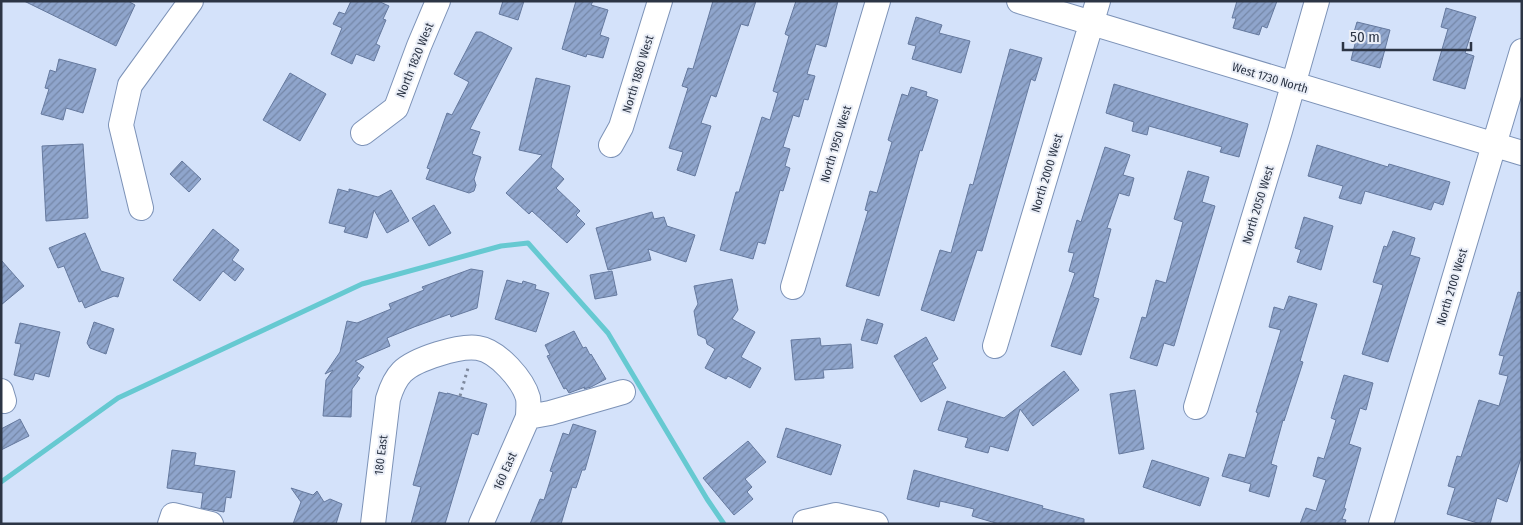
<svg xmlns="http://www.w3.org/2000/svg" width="1523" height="525" font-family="'Fira Sans Condensed',sans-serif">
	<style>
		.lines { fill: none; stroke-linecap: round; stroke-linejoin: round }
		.stream { stroke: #66c9d1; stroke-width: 5 }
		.building { fill: url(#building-hatch); stroke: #65799e }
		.minor-casing { stroke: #7c92b7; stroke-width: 26 }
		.path { stroke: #7e899d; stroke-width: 3; stroke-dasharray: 2.5 4; stroke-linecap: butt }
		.minor { stroke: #fff; stroke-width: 24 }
		.labels { text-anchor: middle; stroke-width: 4; stroke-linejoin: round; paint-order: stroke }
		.street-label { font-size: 12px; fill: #2c3545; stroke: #eaeef7 }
	</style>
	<defs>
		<pattern id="building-hatch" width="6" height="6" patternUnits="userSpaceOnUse" patternTransform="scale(1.25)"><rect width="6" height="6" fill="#8fa5cc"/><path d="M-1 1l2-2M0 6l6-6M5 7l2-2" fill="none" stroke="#7587a7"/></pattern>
	</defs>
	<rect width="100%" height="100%" fill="#d4e2fa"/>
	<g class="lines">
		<path class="stream" d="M1 482 118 398 362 284 501 246 528 243 608 333 707 499 724 524"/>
	</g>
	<path class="building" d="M24 1H128L135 5 116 46Z
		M351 1H378L389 6 383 19 386 20 376 44 380 46 374 61 356 54 352 64 331 54 342 28 333 24 339 12 345 14Z
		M503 1H524L518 20 499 14Z
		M576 1H593L591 5 608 10 600 35 609 38 603 58 587 54 586 57 562 49Z
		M713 1H756L748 26 741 24 716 97 711 95 701 123 711 126 695 176 677 170 683 152 669 148 688 88 682 86 688 68 693 69Z
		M796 1H838L826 47 816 44 807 74 815 76 808 100 804 99 799 117 793 115 783 147 790 149 785 166 790 168 783 191 780 190 765 244 758 242 753 259 720 250 736 192H739L762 117 770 120 778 93 773 91 789 36 785 34Z
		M1237 1H1277L1267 28 1262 26 1259 35 1233 28 1236 18H1232Z
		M1446 8 1476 17 1465 53 1474 56 1465 89 1433 80 1448 29 1441 27Z
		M916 17 942 25 939 33 970 41 961 73 912 59 916 46 908 44Z
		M1357 22 1390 30 1380 68 1351 60 1356 40 1352 39Z
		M476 32H481L512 48 470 129 480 132 472 154 481 157 474 179 476 185 474 191 469 193 426 179 430 169 427 168 447 113 452 115 469 82 454 74Z
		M1010 49 1042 58 1035 81 1031 79 982 251 977 250 954 321 921 310 940 250 951 253 970 184 973 185Z
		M59 59 96 69 83 113 66 108 63 120 41 114 49 89 45 88 50 70 56 72Z
		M290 73 326 94 300 141 263 120Z
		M536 78 570 86 551 167 564 179 556 188 580 211 576 215 585 224 567 243 532 211 529 214 506 193 542 155 519 150Z
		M1114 84 1248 124 1239 157 1220 152 1222 147 1149 126 1147 135 1132 131 1134 122 1106 113Z
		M911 87 927 92 926 96 938 100 922 151 920 150 879 296 846 286 868 211 865 210 870 191 877 193 892 142 888 140 902 94 908 96Z
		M83 144 88 218 46 221 42 146Z
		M1317 145 1388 167 1389 164 1450 182 1443 205 1434 202 1431 210 1365 191 1361 204 1339 198 1343 186 1308 176Z
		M1105 147 1130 155 1123 175 1134 178 1129 196 1119 193 1107 228 1111 229 1093 297 1099 299 1081 355 1051 346 1075 273 1069 271 1074 253 1068 252 1077 220 1081 222Z
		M182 161 201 179 189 192 170 174Z
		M1188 171 1209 177 1202 202 1215 206 1174 346 1164 343 1157 366 1130 358 1142 317 1146 318 1156 280 1166 283 1183 222 1174 219Z
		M338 189 349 192V189L378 197 391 190 409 221 387 233 374 210 367 238 344 232 346 227 329 223Z
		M434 205 451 233 429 246 412 218Z
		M652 212 654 219 664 217 667 226 695 235 686 262 648 249 651 260 608 270 596 228Z
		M1304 217 1333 226 1321 270 1297 262 1301 250 1295 248Z
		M213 229 239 250 232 260 244 269 235 281 223 271 200 301 173 280Z
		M1393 231 1415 238 1410 255 1420 258 1388 362 1362 354 1383 285 1373 282 1384 246 1387 247Z
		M85 233 101 271 124 278 118 297 114 296 85 308 82 301 79 302 64 266 58 268 49 248Z
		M1 260 24 286 1 305Z
		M471 269 483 271 477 308 451 317 450 314 414 327 387 338 390 346 355 361 364 367 357 376 360 378 352 389 351 417 323 416 326 380 333 370 325 374 340 352 347 321 357 323 391 309 389 304 424 290 422 287Z
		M612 271 617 295 595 299 590 275Z
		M732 279 738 310 732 319 755 332 741 357 761 368 750 388 728 376 726 379 705 368 715 349 707 344 706 339 698 335 694 311 698 304 694 286Z
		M507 280 522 284 523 281 536 285 535 289 549 293 536 332 495 319Z
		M1518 292 1522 293V455L1507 502 1497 498 1490 524H1481L1447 514 1455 488 1448 486 1457 456 1461 457 1479 400 1499 406 1508 376 1499 374 1504 356 1499 355Z
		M1289 296 1317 304 1300 361 1303 362 1284 421 1283 420 1271 464 1277 466 1269 497 1249 491 1251 484 1222 476 1229 454 1245 458 1258 413 1256 412 1281 330 1269 327 1274 307 1284 310Z
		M867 319 883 324 877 344 861 340Z
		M94 322 114 329 106 354 90 348 87 343Z
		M20 323 60 332 49 377 35 373 33 380 14 375 21 344 15 343Z
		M574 331 583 348 586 347 590 355 591 354 606 379 591 387 584 389 585 387 569 393 566 388 564 389 547 356 550 355 545 345Z
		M926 337 938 359 932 363 946 388 921 402 894 356Z
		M820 338 821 346 851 344 853 368 823 370 824 378 795 380 791 340Z
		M1064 371 1079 390 1033 426 1020 409 1008 451 990 446 988 453 965 447 968 438 938 430 947 401 1004 418Z
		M1344 375 1373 383 1366 410 1360 408 1349 444 1361 448 1344 508 1346 509 1342 519 1346 520 1345 524H1300L1306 508 1316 511 1326 480 1313 476 1318 457 1324 459 1336 420 1331 418Z
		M1135 390 1144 449 1119 454 1110 394Z
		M439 392 447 394V393L487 404 478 435 472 433 445 524H411L421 487 413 485Z
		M20 419 29 436 1 450V429Z
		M573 424 596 431 585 470H582L576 488 572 487 561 524H530L540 499 544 500 553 472 550 471 563 433 569 435Z
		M786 428 841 445 831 475 777 457Z
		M748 441 766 462 745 479 752 487 747 492 753 499 734 515 703 478Z
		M172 450 196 453 194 465 235 471 231 498 226 497 224 512 201 508 203 493 167 488Z
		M1152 460 1209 478 1200 506 1143 487Z
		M914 470 1043 506 1042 508 1084 519V524H999L972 516 974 509 940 501 939 507 907 499Z
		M291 488 313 495 317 491 324 502 330 499 342 504 336 524H293L301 502Z"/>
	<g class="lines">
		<defs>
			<path id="minor" d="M1019 1 1522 153
				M363 133 396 108 419 46 438 1
				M611 145 621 127 660 1
				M141 208 121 125 130 85 191 1
				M793 287 878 1
				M995 346 1098 1
				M1 391 4 401
				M1196 407 1280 131 1317 1
				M528 417 550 413 623 392
				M805 522 836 515 876 524
				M170 524 173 515 211 524
				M373 524 388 399C391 389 395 379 402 372 415 359 460 345 478 348 498 351 523 380 528 398 529 404 528 412 528 417L481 524
				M1381 524 1522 51"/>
		</defs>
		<use href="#minor" class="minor-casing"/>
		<path class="path" d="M460 396 468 368"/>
		<use href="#minor" class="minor"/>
	</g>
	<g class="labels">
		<g class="street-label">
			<text transform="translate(415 60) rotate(-68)" y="4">North 1820 West</text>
			<text transform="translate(638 74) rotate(-73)" y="4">North 1880 West</text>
			<text transform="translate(1270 78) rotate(17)" y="4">West 1730 North</text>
			<text transform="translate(836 144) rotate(-73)" y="4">North 1950 West</text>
			<text transform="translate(1047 173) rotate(-73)" y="4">North 2000 West</text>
			<text transform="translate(1258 205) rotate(-73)" y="4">North 2050 West</text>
			<text transform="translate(1452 287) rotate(-73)" y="4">North 2100 West</text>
			<text transform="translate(381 455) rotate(-83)" y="4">180 East</text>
			<text transform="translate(505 471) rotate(-66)" y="4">160 East</text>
		</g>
	</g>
	<rect width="1523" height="525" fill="none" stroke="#2c3545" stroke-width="5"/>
	<path d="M1343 42v8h128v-8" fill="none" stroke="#2c3545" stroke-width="2.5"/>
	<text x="1350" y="42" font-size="15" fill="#2c3545" stroke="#eaeef7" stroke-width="4" paint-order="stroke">50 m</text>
</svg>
